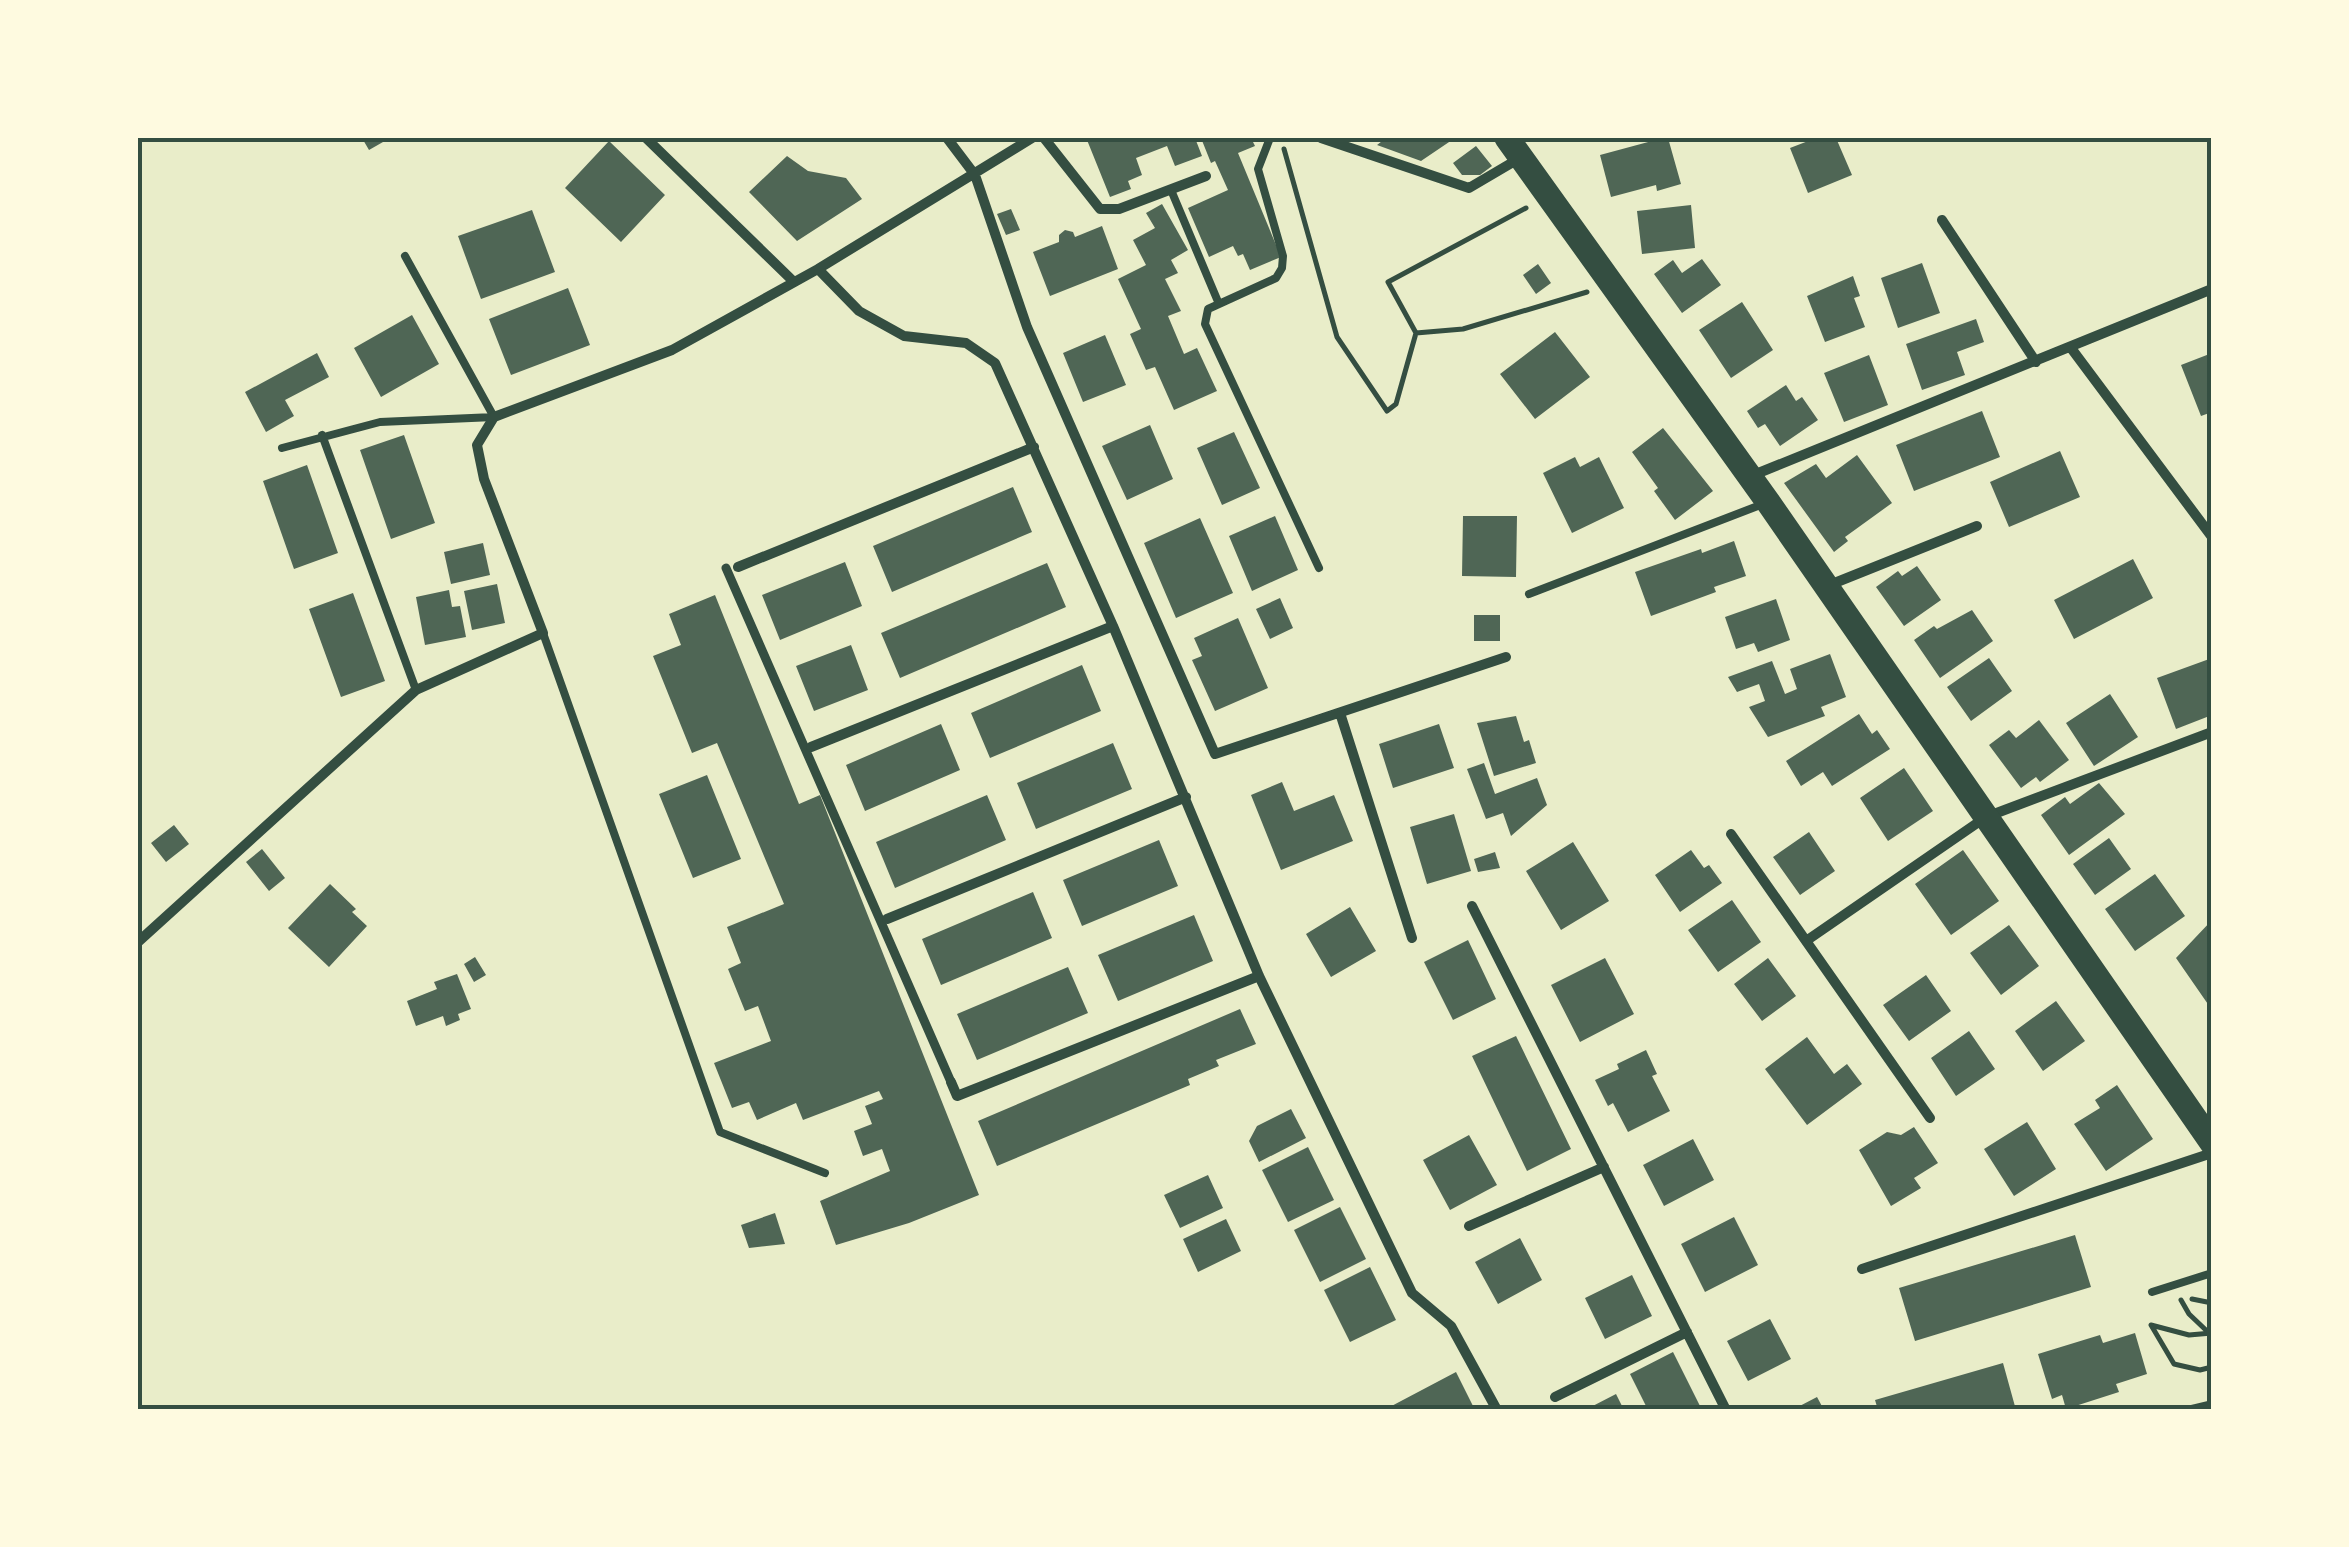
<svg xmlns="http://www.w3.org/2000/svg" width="2349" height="1547" font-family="Mulish,sans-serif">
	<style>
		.building { fill: #4f6655 }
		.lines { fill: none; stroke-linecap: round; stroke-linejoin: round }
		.path { stroke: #344e41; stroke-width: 5 }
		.service { stroke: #344e41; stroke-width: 8 }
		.pedestrian { stroke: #344e41; stroke-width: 9 }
		.minor { stroke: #344e41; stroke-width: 10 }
		.primary { stroke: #344e41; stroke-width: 25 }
		.neatline { fill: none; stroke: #344e41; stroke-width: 4 }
	</style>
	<rect width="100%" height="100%" fill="#e9edc9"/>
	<path class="building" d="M362 138H390L369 150Z
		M1093 138H1195L1202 156 1175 166 1167 146 1136 158 1142 175 1128 181 1131 189 1110 197 1087 140Z
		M1201 138H1251L1255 146 1238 153 1281 257 1250 270 1243 254 1238 256 1233 246 1209 257 1188 208 1228 190 1215 161 1211 163Z
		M1386 138H1455L1421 161 1377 145Z
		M1663 138H1668L1681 184 1657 191 1656 185 1611 197 1600 155Z
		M1816 138H1836L1852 175 1808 193 1790 148Z
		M609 141 665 195 621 242 565 188Z
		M1476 146 1492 166 1480 175H1462L1453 163Z
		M787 156 808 171 846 178 862 199 797 241 749 192Z
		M1162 204 1188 250 1171 260 1178 273 1165 279 1181 311 1168 316 1184 354 1197 348 1217 391 1174 410 1155 367 1146 370 1130 334 1141 329 1118 279 1146 265 1133 240 1155 228 1146 213Z
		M1691 205 1695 248 1642 254 1637 211Z
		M1011 209 1020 230 1006 235 997 214Z
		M532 210 555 272 481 299 458 236Z
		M1102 226 1118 269 1050 296 1033 252 1059 242V235L1065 230 1073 232 1075 237Z
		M1702 259 1721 285 1682 313 1654 274 1673 260 1682 273Z
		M1922 263 1940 313 1898 328 1881 278Z
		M1538 264 1551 283 1536 294 1523 275Z
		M1853 276 1860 296 1854 298 1865 327 1825 342 1807 296Z
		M568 288 590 345 511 375 489 319Z
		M1742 302 1773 350 1731 378 1699 330Z
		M412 315 439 364 381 397 354 348Z
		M1976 319 1984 342 1957 352 1965 375 1922 390 1906 344Z
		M1555 332 1590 377 1535 419 1500 374Z
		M1105 335 1126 385 1083 402 1063 353Z
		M317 353 329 377 285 400 294 416 266 432 245 392Z
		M2212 353V412L2201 416 2181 365Z
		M1869 355 1888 405 1844 422 1824 373Z
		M1786 385 1796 401 1802 397 1818 420 1780 446 1765 424 1758 428 1747 411Z
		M1982 411 2000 457 1914 491 1896 445Z
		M1150 425 1173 479 1127 500 1102 446Z
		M1663 428 1713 491 1675 520 1654 491 1658 488 1632 452Z
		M1234 432 1260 488 1222 505 1197 448Z
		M404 435 435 523 391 539 360 450Z
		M2060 451 2080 497 2009 527 1990 482Z
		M1857 455 1892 503 1845 537 1848 541 1834 552 1784 483 1816 464 1826 478Z
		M1575 457 1580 467 1599 457 1624 508 1572 533 1543 473Z
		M307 465 338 553 294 569 263 481Z
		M1013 487 1032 532 892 592 873 546Z
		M1275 516 1298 570 1252 591 1229 536Z
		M1463 516H1517L1516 577 1462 576Z
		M1200 518 1233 593 1176 618 1144 543Z
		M1734 541 1746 576 1714 587 1716 592 1651 616 1635 572 1701 549 1702 553Z
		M483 543 490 575 451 584 444 552Z
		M2133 559 2153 598 2074 639 2054 600Z
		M845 562 862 606 780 640 762 595Z
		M1047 563 1066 607 900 678 881 633Z
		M1917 566 1941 600 1904 626 1876 587 1898 571 1902 576Z
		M497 584 505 623 472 630 464 591Z
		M449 590 452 607 460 606 466 637 425 645 416 597Z
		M353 593 385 681 341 697 309 609Z
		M715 595 799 804 820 795 979 1195 909 1223 836 1245 820 1201 890 1171 882 1149 863 1156 854 1131 872 1124 865 1106 883 1099 879 1091 803 1120 796 1103 757 1120 749 1102 732 1108 714 1063 771 1041 758 1006 745 1011 728 969 741 963 727 927 784 904 717 743 692 753 653 656 681 645 669 614Z
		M1280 598 1293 628 1270 639 1256 609Z
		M1776 599 1790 640 1758 652 1754 643 1736 649 1725 617Z
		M1972 610 1993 641 1940 678 1914 640 1934 626 1937 629Z
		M1474 615H1500V641H1474Z
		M1238 618 1268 688 1215 711 1192 660 1202 656 1194 638Z
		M851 645 868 690 814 711 796 666Z
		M1830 654 1846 697 1821 707 1825 716 1768 737 1749 707 1765 701 1759 684 1737 692 1728 677 1772 661 1785 694 1797 689 1790 669Z
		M1989 658 2012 691 1971 721 1947 687Z
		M2212 658V715L2176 729 2157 678Z
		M1082 665 1101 711 990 758 971 713Z
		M2110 694 2138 737 2094 766 2066 723Z
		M1859 714 1872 734 1877 730 1890 749 1832 786 1823 772 1801 786 1786 761Z
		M1516 716 1524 742 1529 740 1536 763 1494 776 1477 723Z
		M2039 720 2069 760 2040 782 2036 777 2021 788 1989 745 2009 730 2016 738Z
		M941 724 960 770 865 811 846 765Z
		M1439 724 1454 768 1393 788 1379 744Z
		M1113 743 1132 789 1036 829 1017 783Z
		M1484 763 1495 794 1537 778 1544 797 1547 805 1511 836 1503 813 1486 819 1467 769Z
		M1904 768 1933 811 1888 841 1860 798Z
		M707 775 741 859 693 878 659 794Z
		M1282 782 1294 811 1334 795 1353 841 1281 870 1251 795Z
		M2099 783 2125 814 2069 855 2041 815 2065 797 2070 804Z
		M987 795 1006 840 895 888 876 842Z
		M1454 814 1471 871 1427 884 1410 827Z
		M174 825 189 844 166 862 151 843Z
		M1809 832 1835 871 1800 895 1773 857Z
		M2109 838 2131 869 2095 895 2073 864Z
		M1159 840 1178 886 1082 926 1063 880Z
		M1573 842 1609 901 1561 930 1526 871Z
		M262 849 285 878 269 891 246 862Z
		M1691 850 1704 868 1709 865 1722 883 1680 912 1655 875Z
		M1963 850 1999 901 1951 935 1915 884Z
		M1495 852 1500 868 1478 872 1474 859Z
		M2155 874 2185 916 2135 951 2105 909Z
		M330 884 356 909 352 912 367 926 329 967 288 928Z
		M1033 892 1052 938 941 985 922 939Z
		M1732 900 1761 942 1718 972 1688 930Z
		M1350 907 1376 951 1331 977 1306 934Z
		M1194 915 1213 961 1118 1001 1098 955Z
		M2212 920V1010L2176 958Z
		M2009 925 2039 966 2001 995 1970 953Z
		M1468 940 1496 999 1453 1020 1424 962Z
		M475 957 486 975 474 982 464 964Z
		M1605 958 1634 1014 1580 1042 1551 985Z
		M1768 958 1796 996 1762 1021 1734 984Z
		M1068 967 1088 1013 977 1060 957 1014Z
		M457 974 471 1009 458 1014 460 1020 446 1026 443 1016 416 1026 407 1001 437 989 434 982Z
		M1926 975 1951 1011 1909 1041 1883 1005Z
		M2056 1001 2085 1041 2043 1071 2015 1031Z
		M1240 1009 1256 1044 1216 1060 1219 1066 1188 1079 1190 1085 997 1166 978 1121Z
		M1969 1031 1995 1069 1956 1096 1931 1058Z
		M1516 1036 1571 1149 1527 1171 1472 1056Z
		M1807 1037 1834 1074 1847 1064 1862 1084 1807 1125 1765 1069Z
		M1646 1050 1657 1074 1652 1076 1670 1111 1628 1132 1613 1103 1608 1106 1595 1080 1619 1069 1617 1064Z
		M2117 1085 2153 1139 2106 1171 2074 1124 2100 1108 2095 1100Z
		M1291 1109 1306 1138 1259 1162 1249 1141 1257 1126Z
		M2027 1122 2056 1169 2014 1196 1984 1149Z
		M1914 1127 1938 1163 1914 1178 1921 1188 1891 1206 1859 1150 1887 1132 1901 1135Z
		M1469 1135 1497 1185 1450 1210 1423 1160Z
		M1693 1139 1714 1180 1664 1206 1643 1165Z
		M1308 1147 1334 1200 1288 1222 1262 1170Z
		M1208 1175 1223 1208 1180 1228 1164 1195Z
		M1340 1207 1366 1259 1320 1282 1294 1230Z
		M775 1213 785 1244 749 1248 741 1225Z
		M1734 1217 1758 1265 1705 1292 1681 1244Z
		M1226 1219 1241 1251 1198 1272 1183 1239Z
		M2075 1235 2091 1287 1915 1341 1899 1288Z
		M1520 1238 1542 1280 1498 1304 1475 1262Z
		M1370 1267 1396 1320 1350 1342 1324 1290Z
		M1632 1275 1652 1316 1605 1339 1585 1298Z
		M1770 1319 1791 1359 1748 1381 1727 1341Z
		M2135 1333 2147 1374 2116 1384 2119 1392 2066 1409 2062 1395 2052 1399 2038 1354 2100 1335 2103 1343Z
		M1673 1352 1702 1410H1648L1630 1374Z
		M2003 1363 2016 1410H1878L1875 1400Z
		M1456 1372 1475 1410H1384Z
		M1616 1394 1624 1410H1585Z
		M1817 1397 1824 1410H1792Z"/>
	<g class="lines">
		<path class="path" d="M1284 149 1337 337 1387 411 1396 404 1416 333 1388 282 1526 208
			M1416 333 1463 329 1587 292
			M2192 1299 2212 1303
			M2181 1300 2189 1314 2209 1333
			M2212 1333 2189 1335 2151 1325 2174 1364 2200 1370 2212 1367"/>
		<path class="service" d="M1270 138 1258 169 1283 256 1282 268 1276 278 1208 309 1205 324 1319 568
			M1171 190 1219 304
			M322 435 416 690
			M282 448 380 422 494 417 405 256
			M1529 594 1763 504
			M543 633 720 1132 825 1173
			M2152 1292 2212 1273"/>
		<path class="pedestrian" d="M726 568 951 1082"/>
		<path class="minor" d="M646 138 794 282
			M947 138 975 175 1027 327 1215 754 1506 657
			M1044 138 1100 209H1119L1206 176
			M1321 138 1469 188 1520 158
			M1942 220 2036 362
			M818 269 859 311 904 336 966 343 995 363 1113 626 1259 976 1412 1293 1451 1326 1497 1410
			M2071 348 2212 537
			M1751 476 2212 289
			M738 567 1034 447
			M1827 586 1977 526
			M1340 713 1412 938
			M811 747 1113 626
			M1731 834 1930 1118
			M1472 906 1726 1410
			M887 919 1186 797
			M1806 941 1986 817 2212 732
			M138 942 416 690 543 633 484 479 477 445 494 417 672 350 818 269 1032 138
			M951 1082 957 1096 1259 976
			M1469 1226 1604 1167
			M1862 1269 2212 1153
			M1555 1397 1687 1332
			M2191 1410 2212 1405"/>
		<path class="primary" d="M1507 138 1768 502 2212 1143"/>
	</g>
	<rect width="2349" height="1547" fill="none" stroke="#fefae0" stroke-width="280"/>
	<rect x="140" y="140" width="2069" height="1267" class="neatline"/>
</svg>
